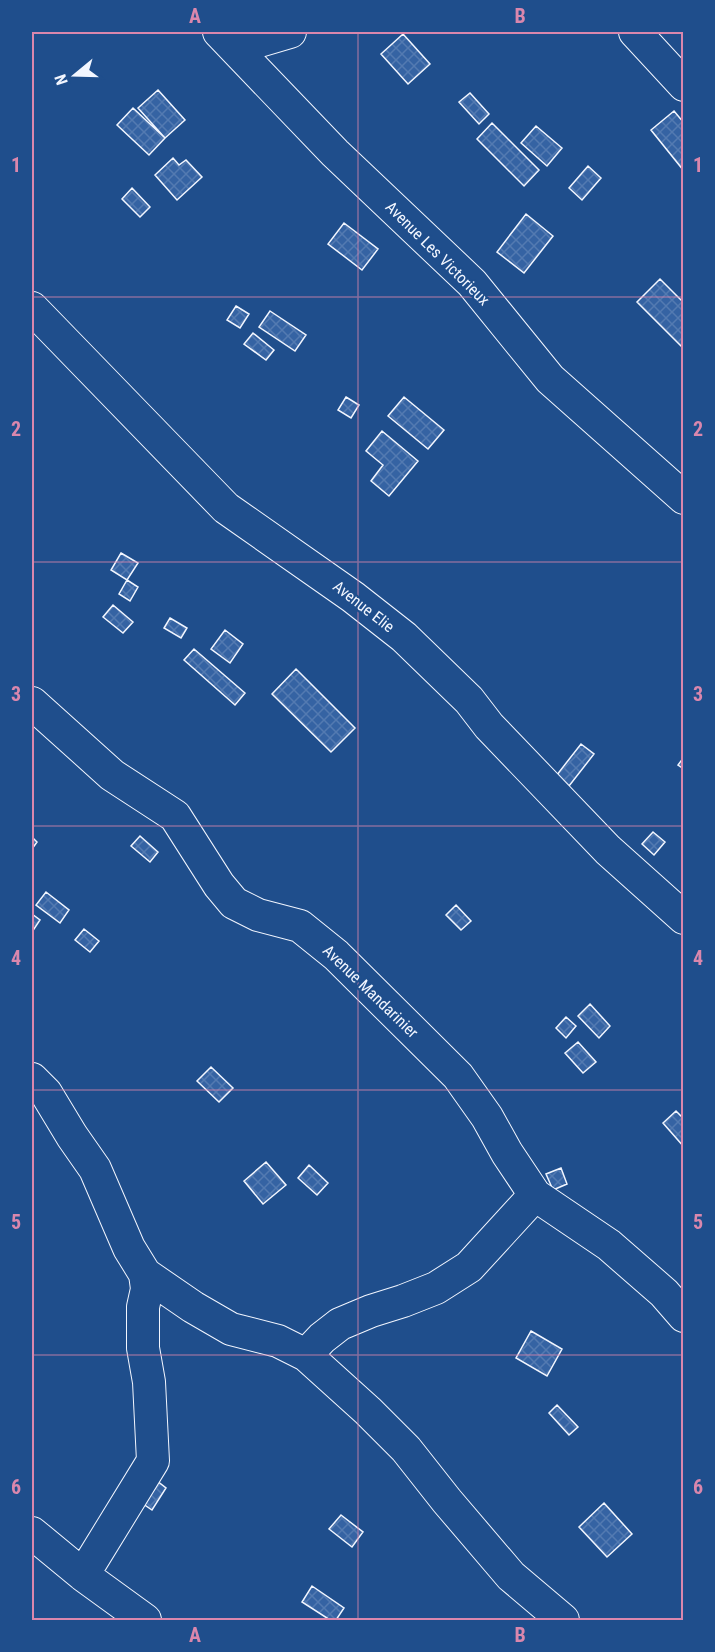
<svg xmlns="http://www.w3.org/2000/svg" width="715" height="1652" font-family="'Roboto Condensed',sans-serif">
	<style>
		.building { fill: url(#building-cross-hatch); stroke: #f2f6ff; stroke-width: 1.5 }
		.lines { fill: none; stroke-linecap: round; stroke-linejoin: round }
		.minor-casing { stroke: #f2f6ff; stroke-width: 34 }
		.minor { stroke: #1f4e8c; stroke-width: 32 }
		.grid { fill: none; stroke: #da87ad; stroke-width: 1.5; stroke-opacity: 0.55 }
		.labels { text-anchor: middle; stroke-width: 4.5; stroke-linejoin: round; paint-order: stroke }
		.street-label { font-size: 16px; fill: #f2f6ff; stroke: #1f4e8c }
		.neatline { fill: none; stroke: #da87ad; stroke-width: 2 }
		.grid-label { font-size: 20px; text-anchor: middle; font-weight: bold; fill: #da87ad }
	</style>
	<defs>
		<pattern id="building-cross-hatch" width="8" height="8" patternUnits="userSpaceOnUse" patternTransform="scale(1.5)"><rect width="8" height="8" fill="#3563a3"/><path d="M0 0l8 8M0 8l8-8" fill="none" stroke="#537ab1"/></pattern>
	</defs>
	<rect width="100%" height="100%" fill="#1f4e8c"/>
	<path class="building" d="M403 34 430 64 408 84 381 54Z
		M158 90 185 120 165 138 138 108Z
		M470 93 489 114 479 124 459 102Z
		M133 108 165 138 149 155 117 125Z
		M674 111 684 123V171L651 130Z
		M492 123 539 170 524 186 477 139Z
		M536 126 562 148 547 166 521 143Z
		M173 158 179 165 186 160 202 177 177 200 155 175Z
		M588 166 601 178 582 200 569 188Z
		M132 188 150 207 140 217 122 199Z
		M526 214 553 236 524 273 497 252Z
		M344 223 378 249 362 270 328 244Z
		M660 279 684 303V349L637 302Z
		M236 306 249 314 240 328 227 320Z
		M270 311 306 335 295 351 259 327Z
		M253 333 274 350 266 360 244 344Z
		M346 397 359 405 351 418 338 410Z
		M404 397 444 430 428 449 388 416Z
		M382 431 418 461 389 496 371 481 383 465 366 451Z
		M121 553 138 563 127 580 111 570Z
		M127 580 138 587 130 601 119 594Z
		M113 605 133 622 123 633 103 617Z
		M170 618 187 628 181 638 164 628Z
		M225 630 243 644 230 663 211 649Z
		M194 649 245 693 235 705 184 660Z
		M296 669 355 728 331 752 272 694Z
		M581 744 594 754 569 786 556 776Z
		M684 757V769L678 765Z
		M653 832 665 842 654 855 642 844Z
		M140 836 158 852 150 862 131 846Z
		M32 837 37 842 32 849Z
		M46 892 69 910 60 923 36 905Z
		M456 905 471 921 461 930 446 915Z
		M32 914 40 920 32 932Z
		M84 929 99 941 90 952 75 940Z
		M590 1004 610 1026 599 1038 578 1016Z
		M566 1017 576 1026 566 1038 556 1028Z
		M578 1042 596 1062 583 1073 565 1053Z
		M211 1067 233 1088 219 1102 197 1081Z
		M676 1111 682 1117 684 1116V1147L663 1123Z
		M266 1162 286 1185 263 1204 244 1181Z
		M309 1165 328 1183 317 1195 298 1178Z
		M561 1168 567 1184 553 1190 546 1174Z
		M531 1331 562 1349 547 1376 516 1358Z
		M557 1405 578 1427 569 1435 549 1413Z
		M152 1477 166 1488 152 1510 136 1499Z
		M604 1503 632 1534 607 1557 579 1527Z
		M341 1515 363 1532 352 1547 329 1529Z
		M312 1586 344 1608 336 1620H330L302 1602Z"/>
	<g class="lines">
		<defs>
			<path id="minor" d="M219 32 335 153 472 283 550 379 684 498
				M635 32 684 85
				M235 48 290 32
				M32 308 226 508 353 597 404 637 469 700 489 726 608 850 684 918
				M32 703 112 775 175 816 219 885 234 903 258 915 300 926 336 955 458 1076 487 1117 507 1153 535 1195 609 1245 664 1293 684 1316
				M32 1079 46 1093 72 1136 95 1169 129 1248 145 1274 147 1289 143 1307V1348L149 1382 153 1461 83 1575
				M145 1274 193 1307 231 1329 278 1341 306 1355 368 1411 406 1449 447 1501 511 1576 563 1620
				M306 1355 322 1338 340 1324 371 1311 403 1301 436 1288 469 1267 535 1195
				M32 1533 83 1575 145 1620"/>
		</defs>
		<use href="#minor" class="minor-casing"/>
		<use href="#minor" class="minor"/>
	</g>
	<path class="grid" d="M358 32V1620M32 297H684M32 562H684M32 826H684M32 1090H684M32 1355H684"/>
	<g class="labels">
		<g class="street-label">
			<text transform="translate(438 253) rotate(45)" y="6">Avenue Les Victorieux</text>
			<text transform="translate(364 606) rotate(38)" y="6">Avenue Elie</text>
			<text transform="translate(371 991) rotate(44)" y="6">Avenue Mandarinier</text>
		</g>
	</g>
	<rect width="715" height="1652" fill="none" stroke="#1f4e8c" stroke-width="66"/>
	<g transform="translate(75 75) rotate(251)" stroke="#1f4e8c" stroke-width="4.5" paint-order="stroke">
	<path d="M0-4.5L10 22L0 15L-10 22Z" fill="#f2f6ff"/>
	<text y="-9" font-size="16" font-weight="bold" text-anchor="middle" fill="#f2f6ff">N</text>
	</g>
	<rect x="33" y="33" width="649" height="1586" class="neatline"/>
	<g class="grid-label">
		<text x="195" y="23">A</text>
		<text x="520" y="23">B</text>
		<text x="16" y="172">1</text>
		<text x="698" y="172">1</text>
		<text x="16" y="436">2</text>
		<text x="698" y="436">2</text>
		<text x="16" y="701">3</text>
		<text x="698" y="701">3</text>
		<text x="16" y="965">4</text>
		<text x="698" y="965">4</text>
		<text x="16" y="1229">5</text>
		<text x="698" y="1229">5</text>
		<text x="16" y="1494">6</text>
		<text x="698" y="1494">6</text>
		<text x="195" y="1642">A</text>
		<text x="520" y="1642">B</text>
	</g>
</svg>
